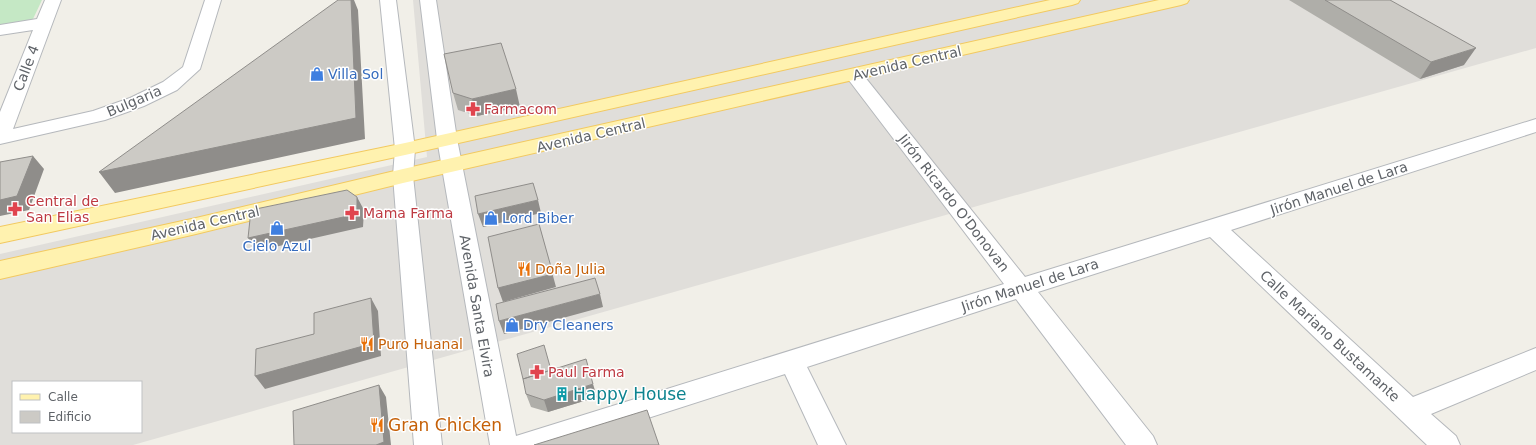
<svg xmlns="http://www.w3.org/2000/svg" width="1536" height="445" font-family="'DejaVu Sans',sans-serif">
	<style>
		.industrial { fill: #e0deda; fill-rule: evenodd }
		.green { fill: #c5e8c5 }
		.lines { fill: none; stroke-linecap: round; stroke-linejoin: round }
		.minor-casing { stroke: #b5b8bc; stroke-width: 2 }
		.major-casing { stroke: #f2c960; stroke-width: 2 }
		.minor { fill: #fff; fill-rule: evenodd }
		.major { fill: #fff2af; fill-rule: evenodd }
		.wall { fill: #afaea9 }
		.shaded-wall { fill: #8f8d8a }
		.building { fill: #cccac5; stroke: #8f8d8a }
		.labels { text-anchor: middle; stroke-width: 3; stroke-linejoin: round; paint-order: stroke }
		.street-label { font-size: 14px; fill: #5f6368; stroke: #fff }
		.shop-label { font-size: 14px; fill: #366cbe; stroke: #fff; text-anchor: start }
		.health-label { font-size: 14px; fill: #be3a42; stroke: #fff; text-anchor: start }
		.food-label { font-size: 14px; fill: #c56008; stroke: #fff; text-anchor: start }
		.near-culture-label { font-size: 17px; fill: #0d838f; stroke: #fff; text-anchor: start }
		.near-food-label { font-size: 17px; fill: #c56008; stroke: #fff; text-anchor: start }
	</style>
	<rect width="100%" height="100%" fill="#f1efe8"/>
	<path class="industrial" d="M413 0H1536V48L133 445H0V254L427 157ZM13 382H141V432H13Z"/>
	<path class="green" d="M0 0H42L33 19 0 25Z"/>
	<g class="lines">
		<defs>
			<path id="minor" d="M45 0H61L13 129 93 111 130 98 163 82 183 67 205 0H221L200 69 177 90 144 106 105 120 0 144V112L33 30 0 35V25L37 19Z
				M380 0H396L415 149 413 176 442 445H414L393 176 395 149Z
				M420 0H436L457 139 516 436 1004 284 848 79 845 75 848 71 854 70 860 71 1025 277 1536 119V132L1231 230 1413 397 1536 348V370L1431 414 1456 436 1460 445H1427L1210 237 1038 292 1153 436 1157 445H1126L1016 299 807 367 846 445H818L785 374 564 445H490L437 139Z"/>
			<path id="major" d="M1050 0H1080L1078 3 1072 5 405 155 0 243V227L405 143Z
				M1159 0H1189L1187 3 1181 5 403 183 196 234 0 279V261L196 218 403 169Z"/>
		</defs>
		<use href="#minor" class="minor-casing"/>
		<use href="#major" class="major-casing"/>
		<use href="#minor" class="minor"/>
		<use href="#major" class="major"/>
	</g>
	<path class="wall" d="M1289 0H1390L1464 65 1420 79Z
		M453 93 520 107 477 116 458 110Z
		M551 370 597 397 548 412 531 407 526 394Z"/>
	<path class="shaded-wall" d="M351 0H354L358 10 365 139 115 193 99 172Z
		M1476 48 1464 65 1420 79 1431 62Z
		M516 89 520 107 477 116 472 99Z
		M33 156 44 169 29 210 0 216V200Z
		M357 197 364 210 363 227 257 251 248 238Z
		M538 200 541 213 483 227 478 214Z
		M539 224 556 287 503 302 498 288Z
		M600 294 603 307 504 334 499 321Z
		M371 298 378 311 381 356 265 389 255 376Z
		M593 384 597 397 548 412 544 400Z
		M379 385 386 397 391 445H376Z"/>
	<path class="building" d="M338 0H351L356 118 99 172Z
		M1325 0H1390L1476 48 1431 62Z
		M501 43 516 89 472 99 453 93 444 54Z
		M33 156 17 196 0 200V162Z
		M533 183 538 200 478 214 475 196Z
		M347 190 357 197V214L248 238 251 210Z
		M539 224 553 274 498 288 488 237Z
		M595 278 600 294 499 321 496 304Z
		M371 298 374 343 255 376 256 349 314 334V313Z
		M544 345 551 370 523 379 517 354Z
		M586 359 593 384 544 400 526 394 523 379Z
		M379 385 384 442 376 445H294L293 411Z
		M647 410 659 445H534Z"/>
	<defs>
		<symbol id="shop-bare" viewBox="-9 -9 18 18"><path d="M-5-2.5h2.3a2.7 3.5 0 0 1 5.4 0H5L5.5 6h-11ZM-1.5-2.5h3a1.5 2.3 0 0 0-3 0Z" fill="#3f7fe0" stroke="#fff" stroke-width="2.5" paint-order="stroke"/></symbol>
		<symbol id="pharmacy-bare" viewBox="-9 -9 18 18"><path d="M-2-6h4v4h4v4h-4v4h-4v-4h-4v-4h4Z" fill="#e0444e" stroke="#fff" stroke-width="2.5" paint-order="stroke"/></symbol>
		<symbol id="restaurant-bare" viewBox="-9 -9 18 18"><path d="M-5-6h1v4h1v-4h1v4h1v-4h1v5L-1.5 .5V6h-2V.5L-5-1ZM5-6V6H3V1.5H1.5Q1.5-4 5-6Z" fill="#e8710a" stroke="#fff" stroke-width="2.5" paint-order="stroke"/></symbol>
		<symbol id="building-bare" viewBox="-9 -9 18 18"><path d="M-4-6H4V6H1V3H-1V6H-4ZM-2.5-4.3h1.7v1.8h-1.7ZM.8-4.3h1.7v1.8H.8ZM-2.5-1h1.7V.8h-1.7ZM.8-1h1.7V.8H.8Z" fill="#0f9aa8" stroke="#fff" stroke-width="2.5" paint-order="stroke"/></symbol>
	</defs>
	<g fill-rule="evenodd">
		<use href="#shop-bare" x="307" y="64" width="20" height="20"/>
		<use href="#pharmacy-bare" x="463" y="99" width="20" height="20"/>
		<use href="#pharmacy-bare" x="5" y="199" width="20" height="20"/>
		<use href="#pharmacy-bare" x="342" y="203" width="20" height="20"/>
		<use href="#shop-bare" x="481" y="208" width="20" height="20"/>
		<use href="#shop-bare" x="267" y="218" width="20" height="20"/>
		<use href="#restaurant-bare" x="514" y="259" width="20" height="20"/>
		<use href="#shop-bare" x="502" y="315" width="20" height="20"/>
		<use href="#restaurant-bare" x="357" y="334" width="20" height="20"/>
		<use href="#pharmacy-bare" x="527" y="362" width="20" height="20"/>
		<use href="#building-bare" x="552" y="384" width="20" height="20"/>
		<use href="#restaurant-bare" x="367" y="415" width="20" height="20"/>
	</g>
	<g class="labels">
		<g class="street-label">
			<text transform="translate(907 63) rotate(-13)" y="5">Avenida Central</text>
			<text transform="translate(26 68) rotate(-69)" y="5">Calle 4</text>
			<text transform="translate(134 101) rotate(-23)" y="5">Bulgaria</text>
			<text transform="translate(591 135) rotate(-13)" y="5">Avenida Central</text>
			<text transform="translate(1339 188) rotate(-18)" y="5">Jirón Manuel de Lara</text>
			<text transform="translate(954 203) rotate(52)" y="5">Jirón Ricardo O'Donovan</text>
			<text transform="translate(205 223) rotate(-13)" y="5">Avenida Central</text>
			<text transform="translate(1030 285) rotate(-18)" y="5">Jirón Manuel de Lara</text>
			<text transform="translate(477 306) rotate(80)" y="5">Avenida Santa Elvira</text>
			<text transform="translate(1330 336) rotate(43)" y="5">Calle Mariano Bustamante</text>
		</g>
		<g class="shop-label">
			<text x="328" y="79">Villa Sol</text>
			<text x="502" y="223">Lord Biber</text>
			<text x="277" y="251" text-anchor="middle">Cielo Azul</text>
			<text x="523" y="330">Dry Cleaners</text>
		</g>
		<g class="health-label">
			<text x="484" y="114">Farmacom</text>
			<text x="26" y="206">Central de<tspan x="26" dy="16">San Elias</tspan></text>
			<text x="363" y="218">Mama Farma</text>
			<text x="548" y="377">Paul Farma</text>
		</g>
		<g class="food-label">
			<text x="535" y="274">Doña Julia</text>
			<text x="378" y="349">Puro Huanal</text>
		</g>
		<g class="near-culture-label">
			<text x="573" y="400">Happy House</text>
		</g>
		<g class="near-food-label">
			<text x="388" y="431">Gran Chicken</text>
		</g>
	</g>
	<rect x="12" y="381" width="130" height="52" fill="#ffffff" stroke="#bfc1c3"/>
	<rect x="20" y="394" width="20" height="6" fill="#fff2af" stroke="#bfc1c3"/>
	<text x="48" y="401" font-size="12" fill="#5f6368">Calle</text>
	<rect x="20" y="411" width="20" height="12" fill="#cccac5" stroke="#bfc1c3"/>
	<text x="48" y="421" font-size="12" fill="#5f6368">Edificio</text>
</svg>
